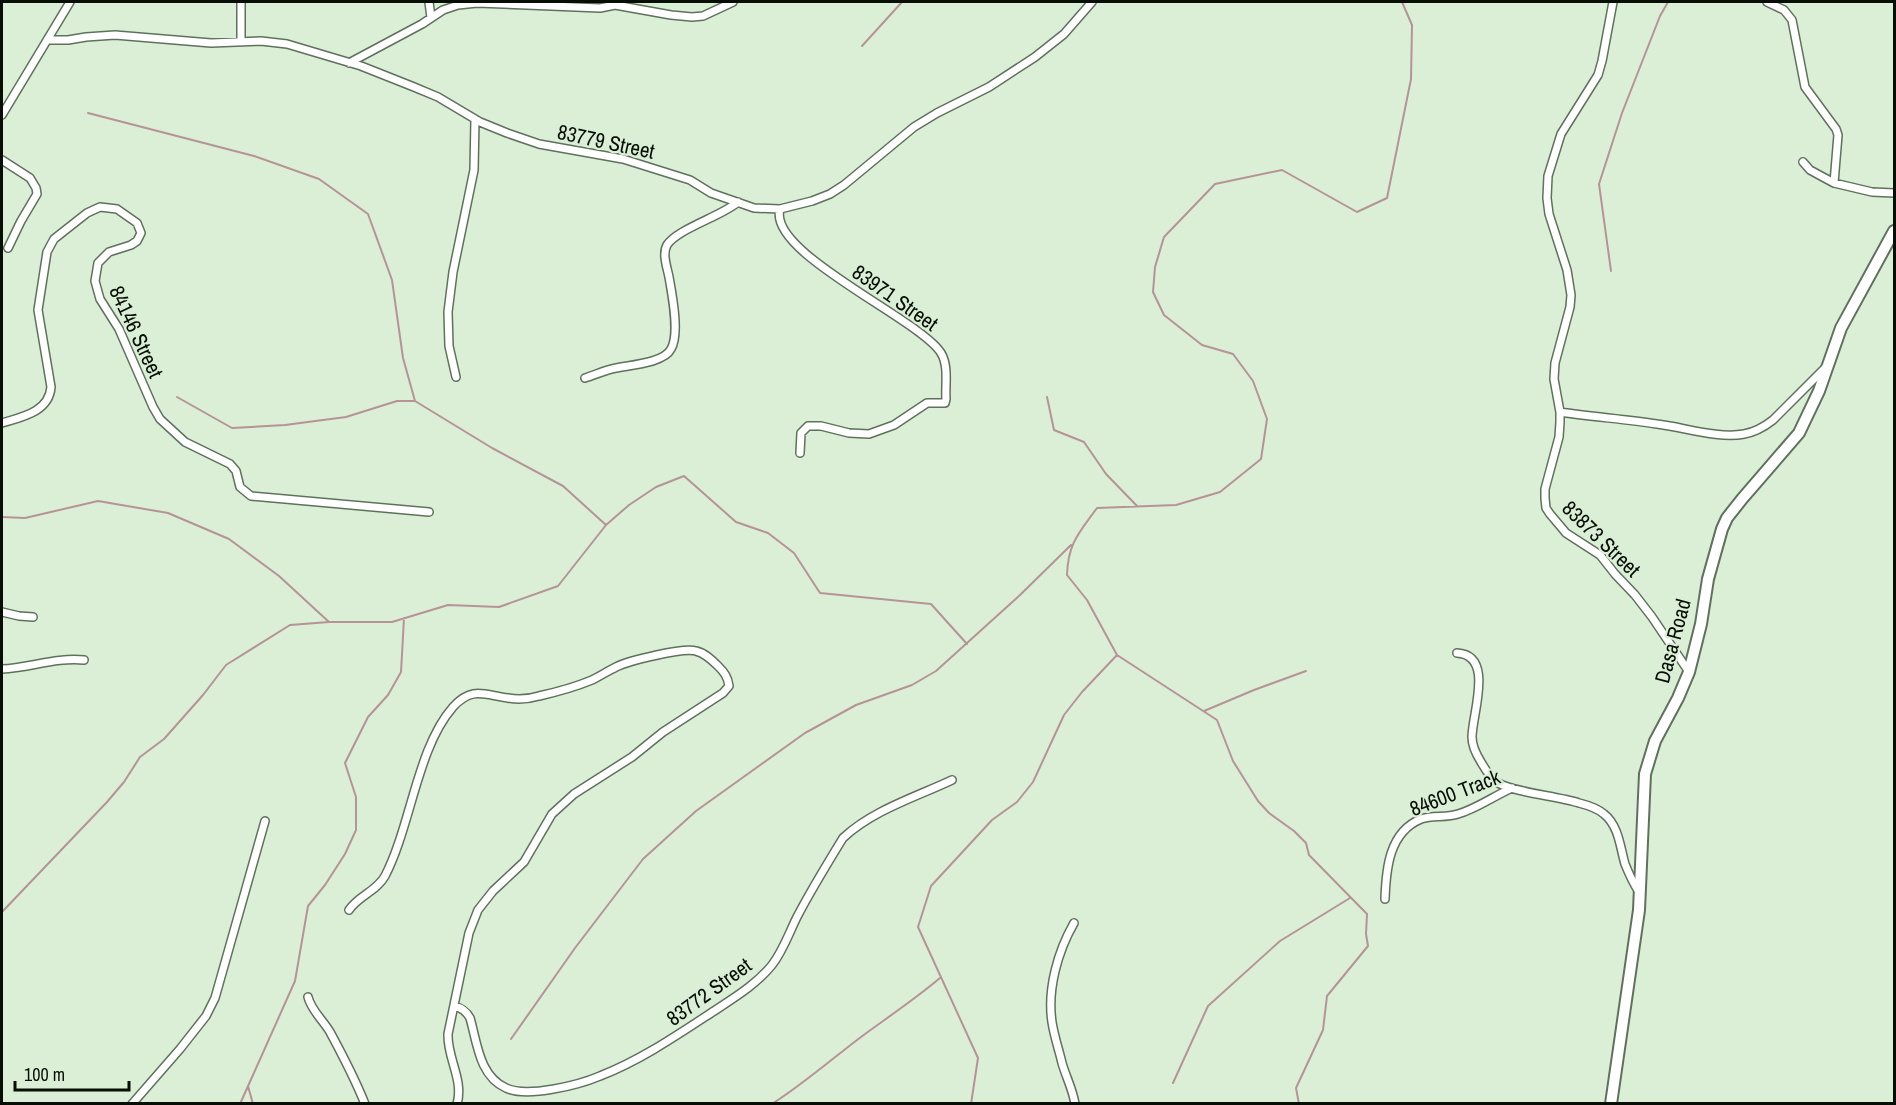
<svg xmlns="http://www.w3.org/2000/svg" width="1896" height="1105" font-family="'Archivo Narrow',sans-serif">
	<style>
		.lines { fill: none; stroke-linecap: round; stroke-linejoin: round }
		.stream { stroke: #b69396; stroke-width: 2 }
		.street-casing { stroke: #5f715c; stroke-width: 10 }
		.secondary-casing { stroke: #5f715c; stroke-width: 14 }
		.street { stroke: #fff; stroke-width: 7 }
		.secondary { stroke: #fff; stroke-width: 10 }
		.labels { text-anchor: middle; stroke-width: 4.5; stroke-linejoin: round; paint-order: stroke }
		.street-label { font-size: 21px; fill: #070e06; stroke: #dbefd7 }
	</style>
	<rect width="100%" height="100%" fill="#dbefd7"/>
	<g class="lines">
		<path class="stream" d="M862 46 902 2
			M88 113 254 156 319 179 368 214 392 280 403 358 415 401 492 448 563 486 606 525
			M1611 271 1599 184 1622 113 1660 16 1668 2
			M177 397 232 428 285 425 346 417 397 401H415
			M1047 397 1054 430 1084 442 1106 474 1137 506
			M2 517 25 518 98 501 168 513 229 539 279 576 329 622
			M1204 711 1254 690 1306 671
			M2 912 107 802 124 782 140 757 164 739 203 695 226 665 290 625 329 622H392L448 605 499 607 558 586 606 525 629 505 656 487 684 476 736 522 768 533 794 553 820 593 931 604 967 644
			M511 1039 575 948 643 859 696 811 805 733 856 705 912 685 936 671 1020 595 1071 545
			M1173 1083 1208 1006 1280 941 1350 898
			M248 1086 253 1104
			M240 1104 295 981 308 906 325 885 345 854 356 830V797L345 763 368 717 388 695 401 672 404 618
			M772 1104C805 1083 834 1057 865 1034 891 1015 915 999 940 978
			M971 1104 978 1058 918 927 931 886 992 820 1017 802 1033 782 1064 715 1082 692 1117 655
			M1299 1104 1296 1088 1323 1030 1327 996 1368 946 1366 934 1367 914 1309 855 1306 843 1294 831 1269 813 1258 801 1233 761 1217 720 1117 655 1087 600 1067 575C1068 543 1079 533 1097 508L1176 505 1220 492 1261 459 1267 419 1253 381 1233 354 1202 345 1164 315 1153 292 1155 267 1164 237 1215 184 1282 170 1357 212 1387 198 1411 79 1412 25 1402 2"/>
		<defs>
			<path id="street" d="M429 2 431 18
				M1613 2 1602 61 1598 75 1561 134 1548 176 1547 198 1549 214 1567 270 1571 295 1570 307 1555 363 1554 379 1560 412V422L1559 437 1545 489V498L1546 508 1550 514 1561 527 1566 533 1600 555 1615 574 1635 595 1652 617 1689 672
				M1767 2 1784 10 1792 20 1805 87 1836 129 1838 135 1834 183 1872 192 1894 193
				M47 40H68L86 37 115 35 211 43 261 41 287 44 361 66 414 87 438 97 480 122 507 133 539 144 623 159 690 180 711 193 754 208 780 209 812 201 830 194 844 185 914 127 937 113 989 87 1035 57 1064 34 1092 2
				M241 42V2
				M349 63 422 24 443 10 458 5 477 3 600 8 615 5 671 15 692 17 703 16 733 2
				M2 115 70 2
				M2 160 30 178 36 188 37 194 21 221 8 248
				M1803 162 1810 170 1834 183
				M780 209C767 253 920 319 941 353 949 366 945 385 946 399L945 403H927L894 425 869 434 849 433 821 426H808L801 433 800 453
				M456 377 449 346 448 312 453 272 474 170 475 119
				M585 378C595 375 605 370 616 368 630 365 664 363 671 349 680 334 672 294 669 277 667 267 662 254 667 245 677 229 722 216 738 202
				M1560 412C1593 417 1625 419 1657 424 1683 427 1719 439 1744 434 1756 432 1764 427 1773 420L1825 368
				M2 423C22 417 49 412 51 387L38 310 47 252 54 239 87 213 100 207 117 209 137 223 141 233 137 241 131 245 109 252 98 263 95 281 100 299 119 329 153 407 160 419 185 442 230 464 236 471 240 487 251 496 429 512
				M2 612 19 616 33 617
				M1457 653C1495 655 1472 714 1472 737 1472 746 1476 754 1481 762 1485 769 1491 779 1498 783 1517 793 1557 796 1579 803 1587 805 1597 808 1604 814 1619 826 1620 847 1625 864 1629 874 1633 883 1639 892
				M2 669C29 668 56 657 84 660
				M1385 899C1386 869 1389 832 1421 819 1432 815 1446 818 1458 814 1476 809 1494 796 1512 788
				M349 910C358 896 377 891 385 876 411 826 417 748 453 707 472 686 484 695 508 698 519 700 529 699 539 696 557 692 575 687 592 680 600 676 608 671 616 667 628 661 684 647 696 651 705 653 712 660 718 666 724 672 728 677 729 686L723 693 663 732 632 757 574 794 552 814 524 862 493 891 478 910 469 933 448 1034C447 1058 464 1080 457 1104
				M1074 923C1058 951 1047 989 1052 1022 1054 1036 1059 1050 1062 1063 1066 1077 1073 1090 1075 1104
				M308 997C311 1010 323 1020 330 1032 343 1056 355 1079 365 1104
				M454 1006C462 1008 466 1011 470 1018 477 1042 479 1076 506 1088 527 1098 579 1085 600 1076 639 1061 676 1036 711 1013 732 999 756 985 772 965 783 951 789 933 797 917 811 890 827 864 843 838 873 810 916 797 952 780
				M132 1104 180 1049 206 1016 215 998 265 821"/>
			<path id="secondary" d="M1611 1104 1639 910 1645 774 1655 741 1678 698 1689 672 1701 624 1708 579 1722 529 1727 518 1742 499 1799 433 1819 391 1841 328 1894 231"/>
		</defs>
		<use href="#street" class="street-casing"/>
		<use href="#secondary" class="secondary-casing"/>
		<use href="#street" class="street"/>
		<use href="#secondary" class="secondary"/>
	</g>
	<g class="labels">
		<g class="street-label">
			<text transform="translate(606 142) rotate(12)" y="7">83779 Street</text>
			<text transform="translate(895 298) rotate(35)" y="7">83971 Street</text>
			<text transform="translate(136 332) rotate(65)" y="7">84146 Street</text>
			<text transform="translate(1601 539) rotate(44)" y="7">83873 Street</text>
			<text transform="translate(1673 641) rotate(-75)" y="7">Dasa Road</text>
			<text transform="translate(1455 793) rotate(-21)" y="7">84600 Track</text>
			<text transform="translate(709 992) rotate(-36)" y="7">83772 Street</text>
		</g>
	</g>
	<rect width="1896" height="1105" fill="none" stroke="#070e06" stroke-width="6"/>
	<path d="M15 1081v9h114v-9" fill="none" stroke="#070e06" stroke-width="3"/>
	<text x="24" y="1081" font-size="18" fill="#070e06" stroke="#dbefd7" stroke-width="4.5" paint-order="stroke">100 m</text>
</svg>
